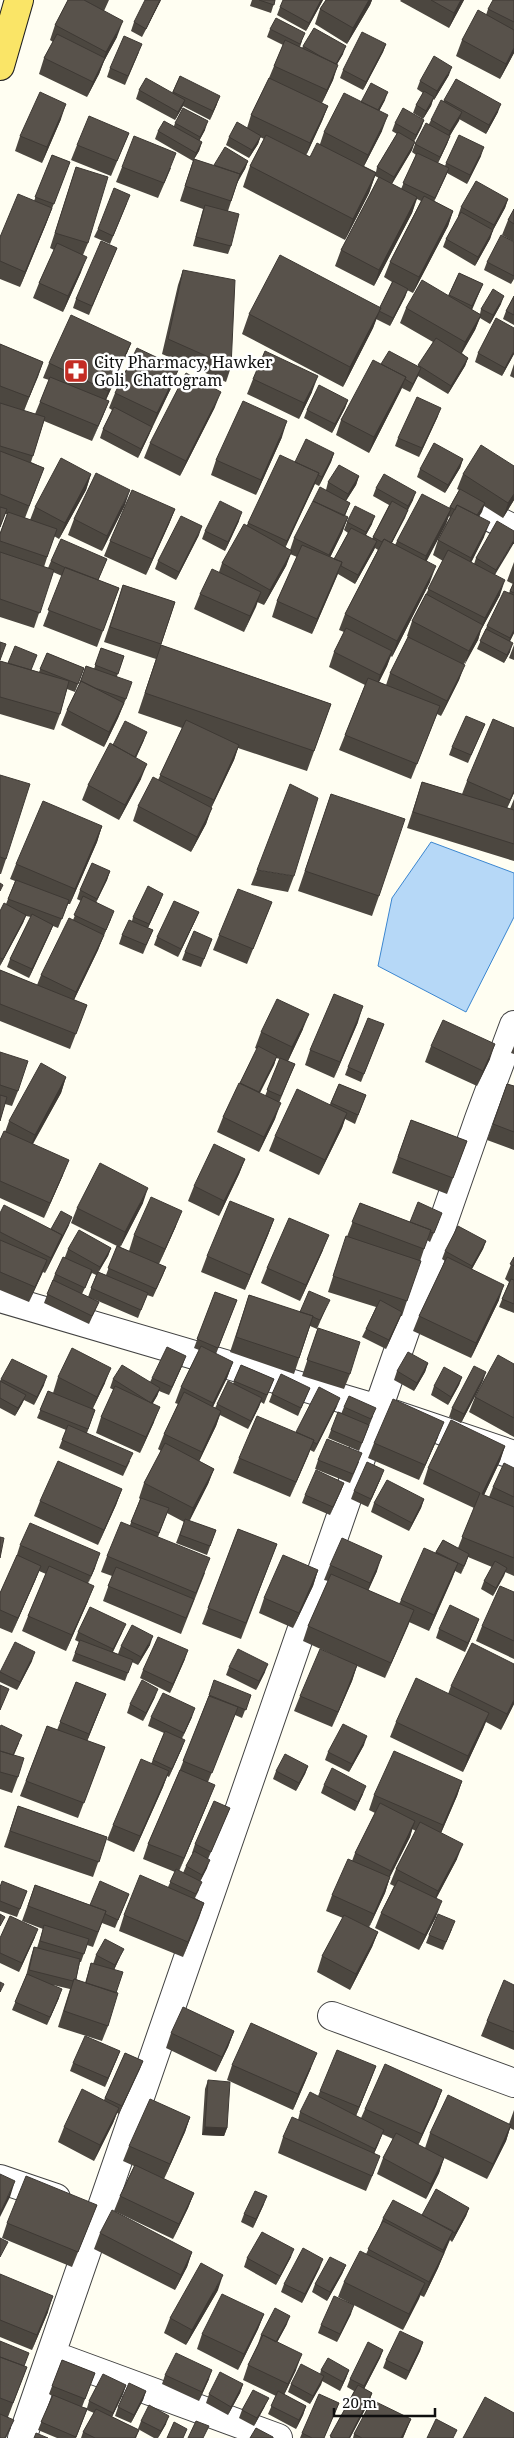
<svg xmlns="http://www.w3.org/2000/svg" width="514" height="2438" font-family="'Noto Serif',serif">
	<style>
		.water { fill: #b6d8f7; stroke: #3b86d0 }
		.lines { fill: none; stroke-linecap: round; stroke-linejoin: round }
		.street-casing { stroke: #424242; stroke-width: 30 }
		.primary-casing { stroke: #202020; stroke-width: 30 }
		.street { stroke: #fff; stroke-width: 28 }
		.primary { stroke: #fae567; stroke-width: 28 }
		.wall { fill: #4c4740; fill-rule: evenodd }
		.shaded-wall { fill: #3e3934 }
		.building { fill: #58524b; stroke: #3e3934 }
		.labels { text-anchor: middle; stroke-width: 5; stroke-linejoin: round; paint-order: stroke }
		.poi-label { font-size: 16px; fill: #0f0f0f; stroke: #fff; text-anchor: start }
	</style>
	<rect width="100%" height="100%" fill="#fffef2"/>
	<path class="water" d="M431 842 514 873V917L466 1012 378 966 392 898Z"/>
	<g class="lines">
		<defs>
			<path id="street" d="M476 510 514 529
				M514 1025 479 1119 378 1409 514 1455
				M0 1298 378 1409 22 2438
				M332 2016 514 2083
				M0 2179 56 2198
				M52 2355 278 2438"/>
			<path id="primary" d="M0 66 19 0"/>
		</defs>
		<use href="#street" class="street-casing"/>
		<use href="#primary" class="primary-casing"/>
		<use href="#street" class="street"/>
		<use href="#primary" class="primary"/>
	</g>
	<path class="wall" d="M68 0H109L104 11 117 37 104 61 99 74 87 97 39 74 44 58 53 42 50 40 55 25Z
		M161 0 142 37 131 31 134 22Z
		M252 0H275L271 13 250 6Z
		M323 0 306 31 277 15 280 7Z
		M326 0H372L370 5 347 44 315 24 320 9Z
		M401 0H464L449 28 400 1Z
		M514 0V53L500 79 456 56 462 40 486 15 488 9Z
		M270 29 302 41 300 47 302 48 303 46 343 54 337 64 333 80 322 103 328 106 322 121 306 155 310 157 320 144 324 132 361 102 385 100 379 111 382 131 364 166 376 172 377 167 397 134 392 131 395 123 424 120 421 128 414 141 412 150 392 184 401 189 416 155 412 152 415 144 429 124 431 120 444 100 498 112 486 134 459 119 450 136 447 144 438 163 445 166 446 163 481 156 467 184 447 173 434 201 453 211 448 226 413 293 407 290 405 297 390 326 376 319 373 328 343 387 242 334 249 314 380 307 392 282 384 277 390 262 421 201 417 199 412 213 374 286 335 266 341 250 379 178 375 176 369 193 345 240 243 187 250 166 264 139 260 137 258 144 249 158 226 145 229 137 247 128 251 115 269 78 274 66 283 45 267 37Z
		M386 44 383 52 363 90 340 78 343 70Z
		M139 52 125 85 107 77 110 68Z
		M449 75 434 100 433 99 431 106 423 119 413 113 416 105 423 93 417 89 420 81Z
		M180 76 217 104 210 120 183 106 175 120 136 99 139 90 172 93Z
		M61 119 42 163 15 151 20 136Z
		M175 123 205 130 199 141 202 142 199 151 194 159 214 166 248 161 245 169 238 180 228 211 231 246 228 254 193 246 203 209 180 201 193 161 155 139 158 131 174 126Z
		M129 133 111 176 71 160 77 145Z
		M52 155 70 162 46 224 20 287 0 279V237L34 201Z
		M76 167 88 243 83 255 81 272 63 312 33 298 39 283 54 250 50 248 71 182Z
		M122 167 171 168 158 198 116 182Z
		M508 199 505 208 493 230 490 239 475 266 443 247 446 239 459 216H458L461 207Z
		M127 203 110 244 94 237 98 229Z
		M514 209V242L502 235 508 220Z
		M514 242V279L511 284 484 270 487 262Z
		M117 248 89 315 73 308 76 299Z
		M183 270 231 367 226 382 162 354 178 285Z
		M459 273 483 284 472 310 480 314 481 309 501 304 490 324 480 318 475 330 462 353 468 358 465 366 448 394 418 376 410 392 402 388 400 392 369 453 336 435 341 420 381 364 418 366 433 342 400 323 406 308 448 296Z
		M514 296V325L503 319 506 311Z
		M131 343 125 358 106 400 109 401 92 441 44 421 31 462 44 468 25 518 30 520 35 507 91 474 86 490 59 539 54 536 44 567 48 568 51 561 107 559 98 580 119 588 97 647 43 626 62 576 53 572 34 628 0 617V533L7 514H5L0 528V344L43 362 24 411 35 414 49 380 43 378 49 363Z
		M478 353 514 354 502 376 475 362Z
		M514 364V378L510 376Z
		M253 379 312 392 299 419 247 394Z
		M173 384 138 458 100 438 103 429 112 410 109 408 115 393Z
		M348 400 345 408 332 433 304 418 307 410Z
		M215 407 180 476 144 458 150 443Z
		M438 416 419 457 395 446 398 438Z
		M282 437 256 495 211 475 216 460Z
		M334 453 331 462 319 486 315 484 285 547 290 550 294 538 326 490 328 482 359 476 356 485 346 501 350 503 345 516 348 517 342 533 330 557 334 559 348 533 344 530 347 522 372 524 366 535 372 539 389 505 373 496 376 488 413 500 392 543 395 545 397 541 449 508 459 490 457 489 463 474 514 466V500L503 518 484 506 479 516 484 537 471 562 474 564 476 558 514 531 495 574 500 595 481 630 478 640 464 664 459 680 441 716 437 714 411 779 339 750 365 685 329 667 334 652 344 632 339 630 345 614 378 550 375 548 355 584 338 574 312 634 272 617 277 601 297 557 290 554 286 566 264 605 257 602 244 632 194 609 200 594 219 572 222 563 248 523 295 462ZM449 516 450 517 438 540 433 555 443 561 412 621 407 636 408 637 390 673 386 685 379 682 387 666 391 656 392 657 430 582 426 561 446 524Z
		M463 459 460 468 445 493 417 477 420 469Z
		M125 505 102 551 68 535 74 519Z
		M175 509 169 524 146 575 104 556 110 541Z
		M239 521 225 551 202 539 205 531Z
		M199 535 176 580 155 569 158 561Z
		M514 562V633L510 641V652L504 663 477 649 487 626 509 593 513 584 507 581Z
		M123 585 175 602 161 645 331 704 307 771 238 748 234 760 211 808 206 824 191 852 133 821 138 806 158 780 182 728 138 713 156 659 104 642Z
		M0 642V661L39 672 47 653 84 668 75 692 67 689 60 714 54 730 0 714Z
		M514 645V660L509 658Z
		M101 648 124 656 117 676 126 699 118 718 104 747 61 725 67 710 78 687 86 666 94 669Z
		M485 724 468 763 449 755 452 747Z
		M514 728V793L507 808 510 809 514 799V861L407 828 422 782 462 794 467 781Z
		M144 740 136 758 141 779 119 820 82 800 88 785 113 745Z
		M0 775 6 859 1 874H0Z
		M331 794 379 896 372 916 298 891Z
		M102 826 97 842 70 904H68L58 928 53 926 29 978 7 967 10 959 31 917 26 916 23 923 0 966V911L6 904 15 881 10 879 16 864Z
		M257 870 294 876 288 892 251 885Z
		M110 871 107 880 96 902 111 919 103 937 98 950 74 1000 87 1005 70 1049 0 1021V970L37 985 41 975 73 920 81 901 77 899 80 890Z
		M160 902 148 928 153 930 143 954 119 944 122 935 132 921 133 917Z
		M272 902 247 964 213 950 219 935Z
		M199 912 195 921 178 957 154 945 157 937Z
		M212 939 201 967 182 960 185 952Z
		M358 1022 334 1078 305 1065 310 1050Z
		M384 1024 361 1082 345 1075 348 1067Z
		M303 1029 288 1061 295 1064 279 1103 275 1119 259 1152 217 1132 223 1117 257 1049 255 1048 261 1032ZM276 1058 280 1059 265 1096 259 1093 274 1065Z
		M431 1046 490 1059 477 1086 425 1062Z
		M514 1046V1054L511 1053Z
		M0 1052 18 1091 12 1106 5 1104 0 1121Z
		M66 1077 61 1093 33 1144 63 1175 44 1218 0 1198V1140L5 1132 9 1121Z
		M339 1084 366 1095 355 1124 345 1119 342 1128 319 1175 269 1151 275 1136 330 1104Z
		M507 1084 514 1086V1150L487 1140Z
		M411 1120 467 1141 447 1194 392 1173Z
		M245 1159 239 1174 219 1216 188 1201 194 1186Z
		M143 1203 120 1247 129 1251 134 1235 176 1226 159 1264 166 1267 163 1275 153 1297 147 1295 138 1318 91 1298 99 1302 89 1324 44 1303 55 1274 65 1257 68 1249 111 1248 108 1256 98 1272 106 1275 117 1246 71 1223 77 1208ZM92 1273 96 1275 88 1297 82 1294Z
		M360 1203 410 1222 439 1221 430 1242 427 1240 402 1316H401L386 1349 362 1337 366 1329 376 1307 328 1292 341 1252Z
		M0 1213 51 1229 69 1225 45 1273 43 1272 29 1302 0 1290Z
		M274 1219 268 1235 245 1290 201 1272 207 1256Z
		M486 1241 483 1249 472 1269 499 1300 471 1358 413 1331 419 1316 445 1261 442 1259 445 1251Z
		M323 1250 300 1301 261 1283 267 1268Z
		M514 1257V1313L499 1307 509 1282 505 1279Z
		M215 1292 237 1300 216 1354 233 1362 227 1378 213 1407 215 1408 217 1404 233 1384 241 1365 274 1379 264 1404 261 1402 248 1429 220 1415 216 1426 199 1461 214 1469 208 1484 189 1521 216 1530 207 1555 176 1543 184 1522 167 1513 158 1537 205 1573 181 1634 103 1601 112 1576 101 1572 107 1556 130 1525 140 1499 139 1498 144 1483 161 1451 158 1449 164 1434 178 1404 175 1403 181 1387 199 1350 194 1348Z
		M249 1295 300 1312 326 1308 317 1329 310 1326 294 1374 230 1352Z
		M318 1328 350 1374 344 1389 302 1376Z
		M428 1363 425 1372 414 1391 394 1380 397 1371Z
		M183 1364 169 1395 159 1391 157 1396 153 1403 154 1422 140 1453 96 1433 101 1417 114 1390 110 1388 113 1379 150 1382 152 1378Z
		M514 1364V1437L469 1412 475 1397Z
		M58 1377 105 1383 93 1408 95 1410 87 1433 130 1461 123 1476 59 1448 66 1430 37 1418 48 1391 53 1393Z
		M462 1377 459 1385 448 1405 431 1395 434 1386Z
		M1 1379 44 1385 34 1405 24 1400 15 1416 0 1408V1381Z
		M483 1381 461 1423 449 1417 452 1408Z
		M310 1388 298 1416 269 1402 272 1394Z
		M337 1406 314 1452 310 1450 290 1497 233 1473 239 1458 295 1433Z
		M344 1407 373 1416 359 1451 328 1438 331 1430 341 1414Z
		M438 1437 419 1480 368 1458 374 1443Z
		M505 1446 500 1461 484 1495 489 1497 493 1487 514 1468V1576L505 1572 493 1596 481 1589 484 1581 492 1567 468 1557 461 1574 455 1571 429 1631 409 1622 385 1678 357 1666 352 1681 332 1727 294 1711 300 1696 338 1657 303 1641 308 1626 328 1581 324 1580 330 1565 377 1571 368 1590 399 1604 401 1600 435 1553 443 1540 458 1548 474 1508 423 1484 428 1468Z
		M318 1460 359 1462 350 1483 315 1469Z
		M381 1478 368 1507 351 1499 354 1491Z
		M344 1483 330 1515 302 1503 305 1495Z
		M122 1489 116 1505 98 1545 34 1516 40 1501Z
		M424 1499 421 1508 409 1531 371 1512 374 1503Z
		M238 1529 277 1544 241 1639 202 1624Z
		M20 1545 95 1568 88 1583V1601L66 1651 22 1631 28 1616 46 1574 39 1571 35 1581 12 1633 0 1628V1593L15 1561Z
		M318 1570 313 1586 293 1628 259 1613 264 1598Z
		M514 1592V1659L476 1641 482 1626Z
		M479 1619 465 1652 436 1638 439 1629Z
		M78 1632 122 1633 113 1652 118 1654 121 1646 150 1645 138 1665 132 1662 125 1681 72 1661 79 1642 75 1640Z
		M185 1659 170 1693 140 1678 143 1670Z
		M32 1661 17 1690 0 1682V1672Z
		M514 1664V1704L501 1730 486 1722 483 1729 463 1772 390 1737 396 1722 448 1694 451 1686Z
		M229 1667 265 1672 256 1690 226 1675Z
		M76 1682 106 1694 87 1741 105 1747 78 1818 20 1796 47 1726 57 1730Z
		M209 1695H251L242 1718 235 1715 208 1782 209 1800 179 1871 183 1873 186 1866 193 1853H192L195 1844 230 1808 208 1859 207 1868 200 1881 199 1890 195 1898 204 1903 183 1957 119 1931 124 1915 168 1887 175 1872 143 1859 148 1844 179 1772Z
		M155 1697 143 1721 127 1713 130 1704Z
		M151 1717H192L182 1738V1748L169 1777 167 1776 163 1787 134 1852 107 1840 113 1825 151 1764 164 1733 148 1726Z
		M0 1727 19 1743 14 1755 18 1777 12 1793 0 1789Z
		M364 1745 349 1772 325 1760 328 1752Z
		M308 1766 305 1774 296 1791 273 1779 276 1771Z
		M462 1781 457 1796 441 1833 457 1859 436 1899V1917L419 1950 375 1928 381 1913 394 1886 390 1884 396 1869 416 1831 412 1829 410 1837 390 1877 385 1893 369 1927 378 1932 372 1947 350 1990 317 1972 322 1956 343 1918 326 1911 332 1895 352 1861 355 1853 375 1813 369 1810 374 1795Z
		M324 1785 363 1794 355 1811 321 1793Z
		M18 1806 107 1837 93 1877 4 1847Z
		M35 1885 90 1905 129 1894 115 1928 102 1923 93 1947 87 1945 81 1962H80L76 1979 85 1983 91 1963 93 1964 96 1955 120 1957 114 1970 116 1993 108 2026 102 2041 58 2027 70 1989 53 1985 59 1998 47 2025 12 2010 26 1976 31 1956 34 1947 37 1948 43 1929 22 1921Z
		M0 1887 27 1891 17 1917 0 1911Z
		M452 1929 443 1950 426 1943 429 1935Z
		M35 1937 19 1972 0 1963V1938Z
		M514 1985V2050L481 2036 487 2021Z
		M234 2031 228 2047 216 2072 166 2048 171 2033Z
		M120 2051 105 2087 70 2071 73 2063Z
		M125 2053 143 2061 119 2114 117 2113 113 2123 94 2161 58 2142 64 2127 104 2100Z
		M232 2065 311 2068 293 2110 227 2080Z
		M376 2066 356 2116 361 2118 365 2109 442 2090 436 2106 418 2145 425 2148 430 2133 509 2124 514 2110V2130L510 2128 506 2141 487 2179 444 2158 439 2173 426 2199 377 2174 383 2158 393 2139 382 2134 374 2154V2172L366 2191 278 2153 283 2137 298 2120 300 2112 318 2096 320 2091Z
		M208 2080 227 2128 224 2136 202 2135 205 2089Z
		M190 2117 185 2132 164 2179 194 2193 188 2208 173 2239 114 2211 120 2196 134 2166 123 2161 129 2146Z
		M264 2204 253 2228 241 2222 244 2214Z
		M97 2205 72 2267 2 2238 7 2223Z
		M469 2208 466 2216 452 2242 450 2240 438 2268 424 2297 420 2295 403 2330 338 2297 344 2282 366 2254 379 2228 383 2218 422 2215Z
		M100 2233 192 2252 187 2267 175 2290 94 2249Z
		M291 2257 276 2285 244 2267 247 2258Z
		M346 2265 342 2274 327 2301 312 2292 315 2284Z
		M320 2267 302 2303 281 2292 284 2284Z
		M0 2274 48 2312 32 2350 0 2337Z
		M218 2290 186 2345 164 2333 170 2318Z
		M264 2314 258 2329 238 2370 197 2349 202 2334Z
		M351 2314 337 2342 318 2333 321 2325Z
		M287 2324 277 2342 296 2370 284 2395 306 2406 303 2415 296 2429 268 2414 276 2396 243 2380 248 2365 258 2344 261 2335Z
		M0 2341 24 2367H27L8 2417 11 2428 6 2438H0Z
		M423 2342 420 2351 406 2380 383 2368 386 2360Z
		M383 2350 380 2358 364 2389 372 2393 369 2402 350 2438H330L354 2391 347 2387 350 2379Z
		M62 2360 95 2373 82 2407 87 2408 89 2401 126 2385 123 2394 112 2417 139 2430 136 2438H81L83 2432 94 2413 87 2410 76 2438H57L38 2430 52 2396 49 2394Z
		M321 2370H349L346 2378 340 2391 322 2381 310 2404 288 2392 291 2384 320 2374Z
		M165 2375 209 2379 199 2401 162 2384Z
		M243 2384 240 2393 228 2415 206 2403 209 2394Z
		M146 2391 143 2400 131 2423 115 2416 118 2407Z
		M339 2403 324 2438H300L302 2433Z
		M265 2406 254 2426 239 2418 242 2410Z
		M411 2419 403 2438H353L354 2434Z
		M141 2421 166 2424 158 2438H154L138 2429Z"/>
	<path class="shaded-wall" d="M160 0H161L142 37 146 29Z
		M321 0H323L306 31 309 23Z
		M369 0H372L370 5 347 44 353 28Z
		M461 0H464L449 28 454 13Z
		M123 21 117 37 104 61 99 74 87 97 93 82 100 67 106 52Z
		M386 44 383 52 363 90 366 82Z
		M346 46 343 54 332 73 335 65Z
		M514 48V53L500 79 506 64Z
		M338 65 333 80 321 105 327 90Z
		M452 67 449 75 434 100 437 91Z
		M388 92 385 100 374 121 377 113Z
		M220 96 217 104 210 120 213 111Z
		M434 97 431 106 423 119 426 111Z
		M185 100 182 108 175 120 178 112Z
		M66 104 61 119 42 163 47 147Z
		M501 104 498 112 486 134 489 125Z
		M328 106 322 121 305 158 310 143Z
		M462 112 459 121 447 140 450 131Z
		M388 115 382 131 362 170 368 155Z
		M424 120 421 128 413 144 416 135Z
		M208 121 205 130 197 145 200 137Z
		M261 136 258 144 249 158 252 150Z
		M450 136 447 144 437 165 440 157Z
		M202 142 199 151 193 161 196 153Z
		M415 142 412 150 391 185 394 177Z
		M484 147 481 156 467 184 470 175Z
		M248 161 245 169 235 187 238 178Z
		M449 168 446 176 432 206 435 198Z
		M376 173 369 193 345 240 353 219Z
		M417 197 412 213 374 286 379 270Z
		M508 199 505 208 491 234 494 225Z
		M52 208 46 224 20 287 25 272Z
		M453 211 448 226 413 293 419 277Z
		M493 230 490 239 475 266 478 257Z
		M87 257 81 272 63 312 68 296Z
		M483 284 479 293 469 315 472 306Z
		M408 289 405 297 390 326 393 318Z
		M504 296 501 304 490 324 493 315Z
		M381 308 373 328 343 387 350 367Z
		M481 315 475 330 459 357 465 342Z
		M131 343 125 358 103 406 108 391Z
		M514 351V354L502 376 505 368Z
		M468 358 465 366 448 394 451 386Z
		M43 362 38 377 23 412Z
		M179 368 173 384 151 429 157 413Z
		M421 368 418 376 410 392 413 384Z
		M318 376 312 392 299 419 304 403Z
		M406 377 400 392 369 453 374 437Z
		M221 392 215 407 180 476 186 461Z
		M348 400 345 408 332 433 335 424Z
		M109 401 103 416 92 441 98 426Z
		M441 408 438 416 419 457 422 448Z
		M287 421 282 437 256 495 261 480Z
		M152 427 149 435 138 458 141 449Z
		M334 453 331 462 319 486 322 477Z
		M463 459 460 468 445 493 448 485Z
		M319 473 313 488 281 557 287 541Z
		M91 474 86 490 59 539 65 523Z
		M359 476 356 485 345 502 348 494Z
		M130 490 125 505 102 551 107 536Z
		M416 492 413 500 405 514 408 506Z
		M514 494V500L503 518 508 503Z
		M485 503 482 512 471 529 474 521Z
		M175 509 169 524 146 575 152 559Z
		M451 509 446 524 421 572 426 556Z
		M408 510 405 518 386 554 389 546Z
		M242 512 239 521 225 551 228 542Z
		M375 516 372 524 363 540 366 532Z
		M348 517 342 533 324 570 329 555Z
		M490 522 484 537 466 573 471 558Z
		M202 526 199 535 176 580 179 572Z
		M514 540V543L493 578 496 570Z
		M377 541 374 550 355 584 358 575Z
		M292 551 286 566 264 605 270 590Z
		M342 562 336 578 312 634 317 619Z
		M436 566 430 582 392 657 397 641Z
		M505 580 500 595 481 630 478 640 464 666 469 651 481 628 485 618Z
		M261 592 256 607 244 632 250 616Z
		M514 630V633L507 647 510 638Z
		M513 643 510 652 504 663 507 655Z
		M392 651 387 666 375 690 380 675Z
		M465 665 459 680 441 716 447 701Z
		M124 703 118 718 104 747 109 732Z
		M147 732 144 740 130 770 133 762Z
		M239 745 234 760 208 815 214 800Z
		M147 764 141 779 119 820 125 805Z
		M514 791V793L504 815 510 800Z
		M212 808 206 824 191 852 197 837Z
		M102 826 97 842 70 904 75 889Z
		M110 871 107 880 94 907 97 899Z
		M163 894 160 902 146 932 149 924Z
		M114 911 98 950 70 1008 76 992 103 936Z
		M199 912 195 921 178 957 181 949Z
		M26 915 23 923 0 966 3 959Z
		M53 925 50 933 29 978 32 969Z
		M363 1006 358 1022 334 1078 340 1062Z
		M309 1014 303 1029 287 1063 292 1047Z
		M495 1044 490 1059 477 1086 483 1071Z
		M277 1056 274 1065 256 1101 259 1092Z
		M66 1077 61 1093 29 1150 35 1135Z
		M281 1103 275 1119 259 1152 264 1137Z
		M347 1113 342 1128 319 1175 325 1160Z
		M245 1159 239 1174 219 1216 224 1201Z
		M69 1160 63 1175 44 1218 50 1203Z
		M148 1188 143 1203 120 1248 125 1232Z
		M182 1211 176 1226 159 1264 165 1249Z
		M72 1217 69 1225 45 1273 51 1258Z
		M274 1219 268 1235 245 1290 250 1275Z
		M329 1235 323 1250 300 1301 306 1285Z
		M486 1241 483 1249 469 1274 472 1266Z
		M111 1248 108 1256 97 1275 100 1267Z
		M47 1260 41 1276 29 1302 35 1287Z
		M504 1285 499 1300 471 1358 476 1343Z
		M402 1312 399 1320 386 1349 389 1340Z
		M186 1356 183 1364 169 1395 172 1387Z
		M233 1362 227 1378 207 1418 213 1403Z
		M428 1363 425 1372 414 1391 417 1383Z
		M111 1368 105 1383 91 1412 97 1397Z
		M486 1372 483 1381 461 1423 464 1414Z
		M47 1376 44 1385 34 1405 37 1397Z
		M462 1377 459 1385 448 1405 451 1397Z
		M160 1388 157 1396 148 1411 151 1403Z
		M26 1395 22 1404 15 1416 18 1408Z
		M262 1398 259 1407 248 1429 251 1421Z
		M340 1398 337 1406 314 1452 317 1444Z
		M160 1407 154 1422 140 1453 146 1437Z
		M221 1411 216 1426 196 1468 202 1452Z
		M444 1422 438 1437 419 1480 425 1465Z
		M314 1440 308 1456 290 1497 296 1482Z
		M505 1446 500 1461 477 1510 482 1494Z
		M214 1469 208 1484 188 1524 193 1508Z
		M384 1470 381 1478 368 1507 371 1499Z
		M344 1483 341 1491 330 1515 333 1507Z
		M122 1489 116 1505 98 1545 104 1530Z
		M424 1499 421 1508 409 1531 412 1523Z
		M100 1553 95 1568 85 1591 91 1576Z
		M469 1554 466 1563 461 1574 464 1566Z
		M382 1556 377 1571 365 1598 370 1583Z
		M458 1563 452 1579 429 1631 434 1615Z
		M41 1566 35 1581 12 1633 18 1618Z
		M507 1568 504 1576 493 1596 496 1588Z
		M318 1570 313 1586 293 1628 299 1613Z
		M94 1586 88 1601 66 1651 72 1635Z
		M414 1610 408 1626 385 1678 391 1663Z
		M479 1619 476 1627 465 1652 468 1643Z
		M126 1624 122 1633 110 1657 113 1649Z
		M153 1636 150 1645 138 1665 141 1657Z
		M188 1650 185 1659 170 1693 173 1684Z
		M35 1652 32 1661 17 1690 20 1682Z
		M268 1664 265 1672 256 1690 259 1681Z
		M357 1665 352 1681 332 1727 338 1712Z
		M158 1689 155 1697 143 1721 146 1713Z
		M106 1694 84 1749 89 1734Z
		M514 1700V1704L501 1730 507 1714Z
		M195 1708 192 1717 181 1741 184 1733Z
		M489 1713 483 1729 463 1772 468 1756Z
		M367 1736 364 1745 349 1772 352 1764Z
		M185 1740 182 1748 169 1777 172 1769Z
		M308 1766 305 1774 296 1791 299 1783Z
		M169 1771 163 1787 134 1852 140 1836Z
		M462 1781 457 1796 438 1840 443 1825Z
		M215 1785 209 1800 178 1874 184 1858Z
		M366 1786 363 1794 355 1811 358 1802Z
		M415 1821 410 1837 385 1886 391 1871Z
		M463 1844 457 1859 432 1906 438 1891Z
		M210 1860 207 1868 199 1884 202 1875Z
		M390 1877 385 1893 368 1930 374 1914Z
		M442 1901 436 1917 419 1950 425 1935Z
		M204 1903 199 1918 183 1957 188 1942Z
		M38 1929 35 1937 19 1972 22 1963Z
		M378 1932 372 1947 350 1990 356 1974Z
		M124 1949 120 1957 112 1974 115 1965Z
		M62 1989 59 1998 47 2025 50 2017Z
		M234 2031 228 2047 216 2072 222 2057Z
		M120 2051 117 2059 105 2087 108 2078Z
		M317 2053 311 2068 293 2110 298 2094Z
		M143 2061 140 2069 119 2114 122 2106Z
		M376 2066 370 2082 353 2123 359 2107Z
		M442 2090 436 2106 416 2150 422 2134Z
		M119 2108 113 2123 94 2161 100 2145Z
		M190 2117 185 2132 164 2179 170 2164Z
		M511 2125 506 2141 487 2179 493 2164Z
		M205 2127 227 2128 224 2136 202 2135Z
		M384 2130 378 2145 369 2164 375 2149Z
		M444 2158 439 2173 426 2199 431 2184Z
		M15 2181 10 2197 0 2217V2213Z
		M194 2193 188 2208 173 2239 179 2224Z
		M267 2196 264 2204 253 2228 256 2219Z
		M469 2208 466 2216 452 2242 455 2233Z
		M453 2231 438 2268 424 2297 429 2282 438 2265 443 2250Z
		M294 2249 291 2257 276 2285 280 2276Z
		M192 2252 187 2267 175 2290 181 2275Z
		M323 2259 320 2267 302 2303 305 2294Z
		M346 2265 342 2274 327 2301 330 2292Z
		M223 2275 218 2290 186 2345 192 2330Z
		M425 2283 419 2299 403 2330 409 2314Z
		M53 2296 48 2312 32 2350 37 2335Z
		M354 2305 351 2314 337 2342 340 2334Z
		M264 2314 258 2329 238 2370 244 2354Z
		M290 2316 287 2324 272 2352 275 2344Z
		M423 2342 420 2351 406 2380 409 2371Z
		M383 2350 380 2358 361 2395 364 2386Z
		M302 2354 296 2370 282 2399 288 2384Z
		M212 2370 209 2379 199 2401 202 2392Z
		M349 2370 346 2378 340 2391 343 2382Z
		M324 2376 321 2385 310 2404 313 2396Z
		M243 2384 240 2393 228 2415 231 2407Z
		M126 2385 123 2394 110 2421 113 2413Z
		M146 2391 143 2400 131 2423 134 2415Z
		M372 2393 369 2402 350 2438H349Z
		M269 2398 265 2406 254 2426 257 2418Z
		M306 2406 303 2415 296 2429 299 2420Z
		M169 2416 166 2424 158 2438 161 2431Z
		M411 2419 403 2438H401Z"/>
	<path class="building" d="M68 0H84L123 21 106 52 55 25Z
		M145 0H160L146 29 134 22Z
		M259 0H275L274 5Z
		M283 0H321L309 23 280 7Z
		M326 0H369L353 28 320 9Z
		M431 0H461L454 13Z
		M493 0H514V22L488 9Z
		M478 10 514 30V48L506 64 462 40Z
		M276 18 305 33 300 44 270 29Z
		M314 28 346 46 336 64 320 56 303 46Z
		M362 32 386 44 366 82 343 70Z
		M57 34 105 58 93 82 44 58Z
		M124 36 142 44 128 76 110 68Z
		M285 40 338 65 327 90 274 66Z
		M434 56 452 67 437 91 420 81Z
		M180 76 220 96 213 111 173 92Z
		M146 78 185 100 178 112 139 90Z
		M269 78 328 106 310 143 251 115Z
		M456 79 501 104 489 125 444 100Z
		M371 83 388 92 378 110 361 102Z
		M424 91 434 97 426 111 416 105Z
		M40 92 66 104 47 147 20 136Z
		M344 93 388 115 368 155 324 132Z
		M441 100 462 112 450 131 431 120Z
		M183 108 208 121 200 137 175 123Z
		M403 108 424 120 416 135 395 123Z
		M89 116 129 133 117 161 77 145Z
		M164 121 202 142 196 153 158 131Z
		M237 122 261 136 252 150 229 137Z
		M426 123 450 136 440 157 415 144Z
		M398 132 415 142 394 177 377 167Z
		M266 135 310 157 317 143 376 173 353 219 250 166Z
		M459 135 484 147 470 175 446 163Z
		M134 136 176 153 164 183 122 167Z
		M225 147 248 161 240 174 214 165Z
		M417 153 449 168 435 198 403 183Z
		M52 155 70 162 54 204 35 197Z
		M194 159 240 174 231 201 185 186Z
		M76 167 108 177 88 243 55 233Z
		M379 177 417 197 379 270 341 250Z
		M476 181 508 199 494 225 461 207Z
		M114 188 130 195 113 236 98 229Z
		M18 194 52 208 25 272 0 261V237Z
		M424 196 453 211 419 277 390 262Z
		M205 205 239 214 231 246 196 237Z
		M514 209V224L508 220Z
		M461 212 493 230 478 257 446 239Z
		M501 235 514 242V276L487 262Z
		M101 241 117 248 92 306 76 299Z
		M57 243 87 257 68 296 39 283Z
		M280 255 381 308 350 367 249 314Z
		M183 270 235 280 231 367 168 339Z
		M459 273 483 284 472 306 449 295Z
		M422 280 481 315 465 342 406 308Z
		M393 281 408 289 393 318 379 311 381 308 380 307Z
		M493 289 504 296 493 315 481 309Z
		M514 296V315L506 311Z
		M71 315 131 343 108 391 49 363Z
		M496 318 514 328V351L505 368 478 353Z
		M436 338 468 358 451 386 418 365Z
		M0 344 43 362 29 397 0 386Z
		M137 348 179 368 157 413 115 393Z
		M265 351 318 376 304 403 253 379Z
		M389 351 421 368 413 384 405 379 406 377 381 364Z
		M373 360 406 377 374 437 341 420Z
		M186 373 221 392 186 461 150 443Z
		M50 377 109 401 98 426 40 402Z
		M319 385 348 400 335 424 307 410Z
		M417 397 441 408 422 448 398 438Z
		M243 401 287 421 261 480 216 460Z
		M0 403 45 417 33 456 0 446Z
		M114 407 152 427 141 449 103 429Z
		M306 439 334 453 322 477 318 475 319 473 295 462Z
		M434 443 463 459 448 485 420 469Z
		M481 445 514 466V494L508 503 463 474Z
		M0 451 44 468 29 506 0 494Z
		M280 455 319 473 287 541 248 523Z
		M61 458 91 474 65 523 35 507Z
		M339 465 359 476 348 494 328 482Z
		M96 473 130 490 107 536 74 519Z
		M384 474 416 492 408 506 376 488Z
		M320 487 350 503 344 516 313 501Z
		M460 489 485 503 477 515 457 505 455 510 450 507Z
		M132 490 175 509 152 559 110 541Z
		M422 494 451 509 426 556 397 541Z
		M220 501 242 512 228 542 205 531Z
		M313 501 348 517 329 555 294 538Z
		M392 501 408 510 391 543 384 539 382 542 373 537Z
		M457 505 490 522 471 558 438 540Z
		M355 506 375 516 366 532 347 522Z
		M0 507 7 509 0 527Z
		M8 512 57 529 47 557 0 541V534Z
		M181 516 202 526 179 572 158 561Z
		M497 521 514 531V540L496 570 476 558Z
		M244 524 292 551 270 590 222 563Z
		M351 528 377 541 358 575 341 566 342 562 334 559Z
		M61 539 107 559 98 580 66 568 51 561Z
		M384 539 436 566 397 641 345 614Z
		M302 545 342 562 317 619 277 601Z
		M448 550 505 580 485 618 428 589Z
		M0 552 54 570 40 613 0 599Z
		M65 567 119 588 103 631 48 610Z
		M212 569 261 592 250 616 200 594Z
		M514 582V593L510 591Z
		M123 585 175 602 161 644 110 627Z
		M504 591 514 595V630L510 638 487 626Z
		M426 594 483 625 469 651 412 621Z
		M346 628 392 651 380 675 334 652Z
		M486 629 513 643 507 655 480 641Z
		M408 637 465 665 447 701 390 673Z
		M0 642 6 644 0 660Z
		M161 645 331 704 314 751 145 693Z
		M15 646 37 655 31 670 8 663Z
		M101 648 124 656 118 674 95 665Z
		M47 653 84 668 78 684 40 669Z
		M0 661 69 681 60 714 0 697Z
		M86 666 132 682 126 699 95 688 81 681 80 683Z
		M368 678 440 706 417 764 345 735Z
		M81 681 124 703 109 732 67 710Z
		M466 716 485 724 471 755 452 747Z
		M493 719 514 728V791L510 800 467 781Z
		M186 720 239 745 214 800 160 775Z
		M125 721 147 732 135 757 113 745Z
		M110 743 147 764 125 805 88 785Z
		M0 775 30 784 6 859 0 857Z
		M153 777 212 808 197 837 138 806Z
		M422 782 514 810V844L413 812Z
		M290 784 318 798 294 876 257 870Z
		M331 794 405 819 379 896 305 871Z
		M43 801 102 826 75 889 16 864Z
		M92 863 110 871 97 899 80 890Z
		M16 880 69 900 62 919 8 899Z
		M0 883 3 885 0 891Z
		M148 886 163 894 149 924 133 917Z
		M238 889 272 902 253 949 219 935Z
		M83 896 114 911 106 930 74 915Z
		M174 901 199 912 181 949 157 937Z
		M4 903 26 915 3 959 0 958V911Z
		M32 914 53 925 32 969 10 959Z
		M69 918 104 935 76 992 41 975Z
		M129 920 153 930 146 945 122 935Z
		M194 931 212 939 204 959 185 952Z
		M0 970 87 1005 76 1034 0 1004Z
		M334 994 363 1006 340 1062 310 1050Z
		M277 999 309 1014 292 1047 261 1032Z
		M368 1018 384 1024 364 1074 348 1067Z
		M443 1020 495 1044 483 1071 431 1046Z
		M258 1046 277 1056 259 1092 240 1083Z
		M0 1052 28 1061 18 1091 0 1085Z
		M280 1058 295 1064 281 1096 267 1090Z
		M41 1063 66 1077 35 1135 9 1121Z
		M239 1083 281 1103 264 1137 223 1117Z
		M339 1084 366 1095 358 1115 331 1103Z
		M507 1084 514 1086V1132L493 1124Z
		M297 1089 347 1113 325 1160 275 1136Z
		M0 1095 7 1097 0 1121Z
		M411 1120 467 1141 453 1178 398 1157Z
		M4 1131 69 1160 50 1203 0 1181V1140Z
		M214 1144 245 1159 224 1201 194 1186Z
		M100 1163 148 1188 125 1232 77 1208Z
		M151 1197 182 1211 165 1249 134 1235Z
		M230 1201 274 1219 250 1275 207 1256Z
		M418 1202 442 1213 434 1233 430 1232 431 1230 410 1222Z
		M360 1203 431 1230 424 1249 352 1222Z
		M4 1205 62 1235 51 1258 0 1232V1213Z
		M61 1211 72 1217 61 1239 62 1235 51 1229Z
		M289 1218 329 1235 306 1285 267 1268Z
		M458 1226 486 1241 472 1266 445 1251Z
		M79 1230 111 1248 100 1267 68 1249Z
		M346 1236 421 1261 407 1301 333 1276Z
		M0 1240 47 1260 35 1287 0 1272Z
		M117 1246 166 1267 156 1289 108 1268Z
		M63 1257 92 1270 85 1288 55 1274Z
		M447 1257 504 1285 476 1343 419 1316Z
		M514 1257V1266L510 1264Z
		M98 1272 148 1293 141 1310 91 1288Z
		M511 1279 514 1280V1304L502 1299Z
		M53 1280 99 1302 92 1316 47 1294Z
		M309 1291 330 1300 320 1320 313 1317V1316L300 1312Z
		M215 1292 237 1300 218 1348 197 1339Z
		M249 1295 313 1316 299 1358 236 1337Z
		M380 1300 402 1312 389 1340 366 1329Z
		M318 1328 360 1342 350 1374 307 1360Z
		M201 1346 233 1362 213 1403 181 1387Z
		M167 1347 186 1356 172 1387 152 1378Z
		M72 1348 111 1368 97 1397 58 1377Z
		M408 1352 428 1363 417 1383 397 1371Z
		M498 1355 514 1364V1418L475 1397Z
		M12 1359 47 1376 37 1397 1 1379Z
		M122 1365 160 1388 151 1403 113 1379Z
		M241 1365 274 1379 267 1395 234 1381Z
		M474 1366 486 1372 464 1414 452 1408Z
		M444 1367 462 1377 451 1397 434 1386Z
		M281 1374 310 1388 301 1408 272 1394Z
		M0 1381 26 1395 18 1408 0 1398Z
		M228 1381 262 1398 251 1421 217 1404Z
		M115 1386 160 1407 146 1437 101 1417Z
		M319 1387 340 1398 317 1444 313 1442 314 1440 296 1432Z
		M48 1391 95 1410 88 1429 40 1410Z
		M184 1392 221 1411 202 1452 164 1434Z
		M349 1396 376 1408 371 1419 344 1407Z
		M393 1399 444 1422 425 1465 374 1443Z
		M338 1412 369 1425 362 1443 331 1430Z
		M257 1416 314 1440 296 1482 239 1458Z
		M451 1420 505 1446 482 1494 514 1507V1558L462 1537 480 1493 428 1468Z
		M68 1425 133 1453 126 1467 62 1440Z
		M327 1439 362 1453 353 1474 318 1460Z
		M165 1443 214 1469 193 1508 144 1483Z
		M58 1461 122 1489 104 1530 40 1501Z
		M367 1462 384 1470 371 1499 354 1491Z
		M504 1463 514 1468V1497L493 1487Z
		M316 1470 344 1483 333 1507 305 1495Z
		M387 1480 424 1499 412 1523 374 1503Z
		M141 1498 169 1508 159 1533 131 1522Z
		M185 1519 216 1530 210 1546 180 1535Z
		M121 1522 210 1558 196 1593 107 1556Z
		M30 1523 100 1553 91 1576 20 1545Z
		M238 1529 277 1544 246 1623 208 1608Z
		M0 1537 4 1538 0 1558Z
		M342 1538 382 1556 370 1583 330 1565Z
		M443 1540 469 1554 464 1566 436 1552Z
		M424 1548 458 1563 434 1615 401 1600Z
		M17 1555 41 1566 18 1618 0 1610V1593Z
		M283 1555 318 1570 299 1613 264 1598Z
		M495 1561 507 1568 496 1588 484 1581Z
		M49 1566 94 1586 72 1635 28 1616Z
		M116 1567 194 1599 186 1618 108 1586Z
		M331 1574 414 1610 391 1663 308 1626Z
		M500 1586 514 1592V1641L482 1626Z
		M450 1605 479 1619 468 1643 439 1629Z
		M90 1607 126 1624 113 1649 78 1632Z
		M132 1625 153 1636 141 1657 121 1646Z
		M158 1637 188 1650 173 1684 143 1670Z
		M80 1640 133 1660 128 1673 75 1653Z
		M15 1642 35 1652 20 1682 0 1672Z
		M472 1643 514 1664V1700L507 1714 451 1686Z
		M238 1649 268 1664 259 1681 229 1667Z
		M320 1649 357 1665 338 1712 300 1696Z
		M416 1678 489 1713 468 1756 396 1722Z
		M142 1680 158 1689 146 1713 130 1704Z
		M214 1680 251 1695 246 1710 209 1695Z
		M76 1682 106 1694 89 1734 60 1722Z
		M0 1685 9 1689 0 1710Z
		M163 1693 195 1708 184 1733 151 1717Z
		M209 1696 238 1707 212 1773 183 1761Z
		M343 1724 367 1736 352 1764 328 1752Z
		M1 1725 22 1735 13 1755 0 1751V1727Z
		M47 1726 105 1747 84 1803 26 1781Z
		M165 1731 185 1740 172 1769 153 1760Z
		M0 1751 24 1758 18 1777 0 1772Z
		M394 1751 462 1781 443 1825 374 1795Z
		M285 1754 308 1766 299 1783 276 1771Z
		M141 1759 169 1771 140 1836 113 1825Z
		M332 1768 366 1786 358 1802 324 1785Z
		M180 1770 215 1785 184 1858 148 1844Z
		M214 1801 230 1808 211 1852 195 1844Z
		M380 1803 415 1821 391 1871 355 1853Z
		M18 1806 107 1837 99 1862 10 1831Z
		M420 1822 463 1844 438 1891 396 1869Z
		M194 1851 210 1860 202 1875 186 1866Z
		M348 1859 390 1877 374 1914 332 1895Z
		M176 1869 202 1882 196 1894 170 1882Z
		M140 1875 204 1903 188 1942 124 1915Z
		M398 1880 442 1901 425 1935 381 1913Z
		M2 1881 27 1891 20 1909 0 1901V1887Z
		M100 1881 129 1894 118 1920 105 1914 106 1911 90 1905Z
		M35 1885 106 1911 98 1932 28 1906Z
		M0 1914 5 1917 0 1926Z
		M438 1914 455 1921 446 1942 429 1935Z
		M344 1915 378 1932 356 1974 322 1956Z
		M10 1916 38 1929 22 1963 0 1953V1938Z
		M44 1925 89 1939 84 1954 40 1941Z
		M105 1939 124 1949 115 1965 96 1955Z
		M34 1947 80 1959 76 1979H74L73 1981 29 1970Z
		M91 1963 123 1972 116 1993 86 1983Z
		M27 1974 62 1989 50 2017 15 2002Z
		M74 1979 118 1993 108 2026 64 2011Z
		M504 1980 514 1985V2032L487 2021Z
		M0 1982 4 1984 0 1992Z
		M183 2007 234 2031 222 2057 171 2033Z
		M251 2023 317 2053 298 2094 232 2065Z
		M85 2036 120 2051 108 2078 73 2063Z
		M337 2050 376 2066 359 2107 320 2091Z
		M125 2053 143 2061 122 2106 105 2098Z
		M385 2064 442 2090 422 2134 365 2109Z
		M208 2080 230 2082 227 2128 205 2127Z
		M82 2089 119 2108 100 2145 64 2127Z
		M310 2092 384 2130 375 2149 300 2112Z
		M448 2095 511 2125 493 2164 430 2133Z
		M150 2099 190 2117 170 2164 129 2146Z
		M292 2117 380 2156 372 2176 283 2137Z
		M396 2133 444 2158 431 2184 383 2158Z
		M135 2165 194 2193 179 2224 120 2196Z
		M0 2174 15 2181 0 2213Z
		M26 2176 97 2205 78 2252 7 2223Z
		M436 2189 469 2208 455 2233 422 2215Z
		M255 2191 267 2196 256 2219 244 2214Z
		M393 2200 453 2231 443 2250 383 2218Z
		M112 2210 192 2252 181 2275 100 2233Z
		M383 2221 444 2253 429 2282 368 2249Z
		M262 2232 294 2249 280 2276 247 2258Z
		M0 2238 8 2242 0 2257Z
		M303 2248 323 2259 305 2294 284 2284Z
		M360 2251 425 2283 409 2314 344 2282Z
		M330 2257 346 2265 330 2292 315 2284Z
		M201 2263 223 2275 192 2330 170 2318Z
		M0 2274 53 2296 37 2335 0 2320Z
		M222 2294 264 2314 244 2354 202 2334Z
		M334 2296 354 2305 340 2334 321 2325Z
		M275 2308 290 2316 276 2342 263 2335 262 2336 261 2335Z
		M400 2331 423 2342 409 2371 386 2360Z
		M263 2335 302 2354 288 2384 248 2365Z
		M0 2341 29 2353 24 2366 0 2357Z
		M368 2342 383 2350 364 2386 350 2379Z
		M176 2353 212 2370 202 2392 165 2375Z
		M0 2357 27 2367 13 2403 0 2398Z
		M328 2358 349 2370 343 2382 321 2370Z
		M62 2360 95 2373 85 2399 52 2386Z
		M301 2364 324 2376 313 2396 291 2384Z
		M220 2372 243 2384 231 2407 209 2394Z
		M103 2374 126 2385 113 2413 89 2401Z
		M129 2383 146 2391 134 2415 118 2407Z
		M358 2385 372 2393 349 2438H333L330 2436Z
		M253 2390 269 2398 257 2418 242 2410Z
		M278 2391 306 2406 299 2420 271 2406Z
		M319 2394 339 2403 324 2438H312L302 2433Z
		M53 2395 87 2409 76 2437 41 2422Z
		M485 2397 514 2413V2438H463Z
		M372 2400 411 2419 401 2438H362L354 2434Z
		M149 2405 169 2416 161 2431 141 2421Z
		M96 2409 139 2430 135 2438H95L83 2432Z
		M0 2414 14 2420 5 2438H0Z
		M436 2419 457 2430 453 2438H427Z
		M196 2421 209 2426 203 2438H188Z
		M174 2422 187 2429 183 2438H167Z
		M256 2428 273 2437V2438H250Z
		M36 2433 48 2438H34Z"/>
	<defs>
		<symbol id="pharmacy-square" viewBox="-11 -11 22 22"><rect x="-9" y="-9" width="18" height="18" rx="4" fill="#c32c24" stroke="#fff"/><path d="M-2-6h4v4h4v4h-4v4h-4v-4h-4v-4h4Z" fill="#fff"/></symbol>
	</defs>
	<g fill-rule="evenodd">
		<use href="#pharmacy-square" x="62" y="357" width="28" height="28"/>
	</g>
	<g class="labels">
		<g class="poi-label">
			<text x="94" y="368">City Pharmacy, Hawker<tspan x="94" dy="18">Goli, Chattogram</tspan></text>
		</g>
	</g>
	<path d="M334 2408v8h101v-8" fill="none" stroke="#0f0f0f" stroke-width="2.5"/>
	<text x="342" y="2408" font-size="15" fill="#0f0f0f" stroke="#ffffff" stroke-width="4" paint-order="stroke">20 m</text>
</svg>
